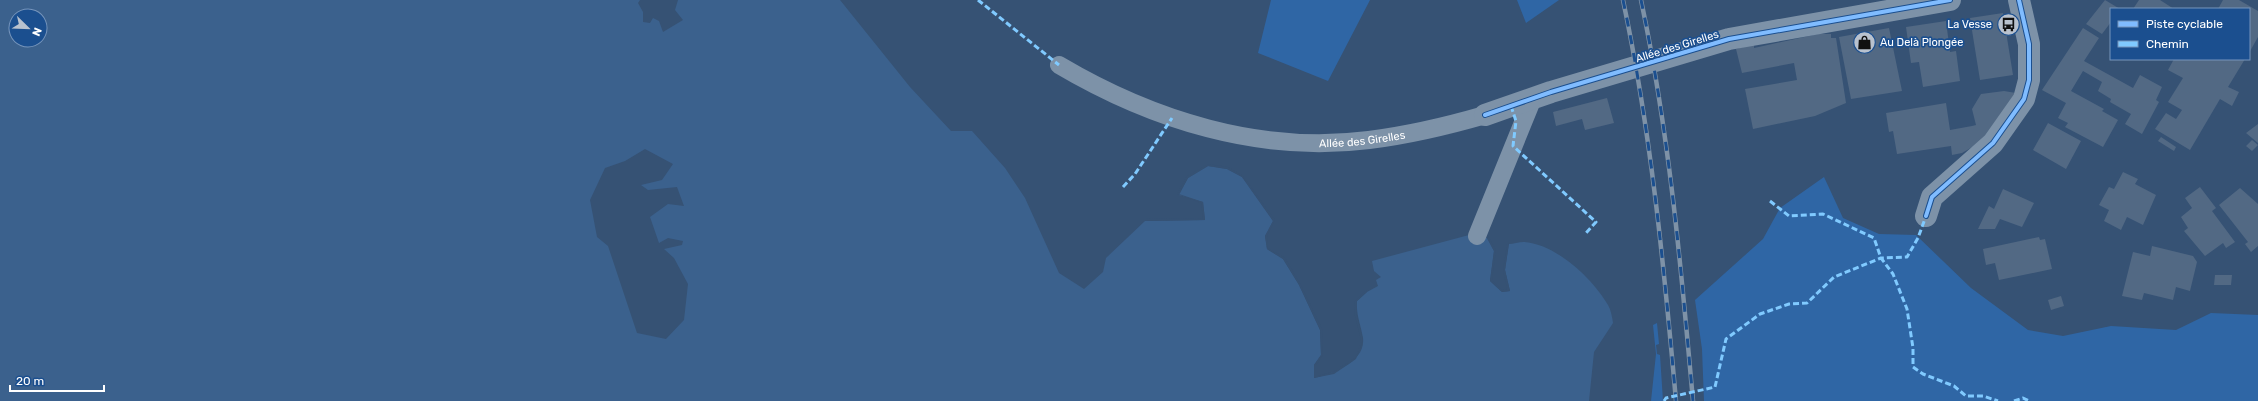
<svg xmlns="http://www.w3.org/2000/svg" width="2258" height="401" font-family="Rubik,sans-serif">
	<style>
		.green { fill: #2f66a5 }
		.water { fill: #3b618d; fill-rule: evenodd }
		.pier { fill: #365274 }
		.building { fill: #526984 }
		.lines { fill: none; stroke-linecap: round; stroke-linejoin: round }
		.lane { stroke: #7d92a8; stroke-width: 18 }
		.street { stroke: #7d92a8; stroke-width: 22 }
		.rail-casing { stroke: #7e92a7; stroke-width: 4.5 }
		.rail { stroke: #1b4f8f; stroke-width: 3; stroke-dasharray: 9; stroke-linecap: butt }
		.quiet { stroke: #80caff; stroke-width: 3; stroke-dasharray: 6 3; stroke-linecap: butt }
		.cycleway-casing { stroke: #1b4f8f; stroke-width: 6 }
		.cycleway { stroke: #80bcff; stroke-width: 4 }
		.labels { text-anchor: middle; stroke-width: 3.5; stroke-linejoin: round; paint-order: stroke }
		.poi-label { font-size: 11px; fill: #fff; stroke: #1b4f8f; text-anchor: end }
		.street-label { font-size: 11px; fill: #fff; stroke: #1b4f8f }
	</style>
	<rect width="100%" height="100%" fill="#365274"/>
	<path class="green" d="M1271 0H1370L1328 81 1258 53Z
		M1517 0H1559L1526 23Z
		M1824 177 1843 218 1879 234 1916 235 1971 288 2028 330 2063 336 2111 326 2176 330 2211 313 2258 315V401H1704L1702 349 1695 300 1763 239 1780 208Z
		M1657 323 1659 344 1656 345 1657 354 1660 355 1663 401H1651L1656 354 1653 325Z"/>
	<path class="water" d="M0 0H640L638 3 643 12V22L650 23 653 18 659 21 663 32 683 20 675 10 678 0H840L910 87 951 131H972L1005 168 1025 198 1059 273 1084 289 1103 272 1106 258 1145 221 1205 220 1203 202 1179 195 1188 178 1208 166 1227 169 1242 177 1273 221 1265 236 1267 249 1283 259 1299 285 1320 330 1321 355 1314 365V378C1332 374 1366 362 1363 338 1361 325 1356 315 1357 301L1367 292 1378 286 1376 280 1381 277 1374 271 1372 261 1469 235 1487 238 1494 251 1490 281 1502 292 1510 291 1505 270 1509 244C1513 244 1519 242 1524 242 1556 244 1593 279 1608 305 1611 310 1612 317 1613 323L1594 352 1589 401H0ZM16 16H40V40H16ZM645 149 673 164 662 180 641 185 648 190 677 187 684 206 668 204 650 217 659 243 668 238 683 241 682 245 664 249 674 258 688 284 684 320 666 339 637 333 608 246 597 237 590 200 605 168 625 161Z"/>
	<path class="pier" d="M1208 164 1228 167 1243 176 1275 220 1267 236 1268 248 1285 258 1301 285 1322 329 1323 355 1316 365V376L1333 372 1355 358 1361 340 1354 312 1355 301 1366 290 1367 292 1357 301 1356 312 1363 340 1356 359 1334 374 1314 378V365L1321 355 1320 330 1299 285 1283 259 1267 249 1265 236 1273 221 1242 177 1227 169 1208 166 1188 178 1179 194 1203 202 1205 220 1145 221V219L1203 218 1201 203 1177 194 1187 176Z
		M1488 236 1496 250 1492 280 1502 290 1507 289 1503 270 1507 244 1509 242 1505 270 1510 291 1502 292 1490 281 1494 251 1487 238Z"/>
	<path class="building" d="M2105 0 2120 9H2111V22L2102 34 2086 24Z
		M2139 0H2160L2174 9H2133Z
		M2223 0H2239L2258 11V37L2249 53V9H2218Z
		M2003 13 2013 75 1980 80 1970 18Z
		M1946 21 1950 52 1956 51 1960 81 1923 87 1919 62 1911 63 1906 27Z
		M1889 28 1902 91 1851 99 1839 37Z
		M2083 28 2099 38 2084 61 2133 88 2140 75 2162 87 2156 100 2159 102 2142 134 2125 124 2131 114 2110 102 2111 99 2098 91 2102 82 2083 71 2071 91 2104 109 2102 111 2118 120 2103 147 2065 127 2068 123 2058 118 2066 103 2042 90Z
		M1818 34H1831V38H1836L1846 103 1815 116 1753 129 1745 89 1797 80 1794 63 1742 73 1736 49 1754 44V48Z
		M2174 59H2245L2228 87 2239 92 2232 106 2220 99 2190 150 2155 129 2166 113 2176 119 2182 110 2168 102 2183 78 2168 70Z
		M2004 91 2016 93 1988 138 1962 153 1952 155 1951 146 1897 154 1893 131 1889 132 1886 113 1946 103 1950 130 1972 126 1976 125 1972 109 1981 94Z
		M1607 98 1614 123 1585 130 1582 119 1556 126 1553 112Z
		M2048 123 2081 141 2066 169 2033 150Z
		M2258 124V143L2246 133Z
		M2161 137 2176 147 2174 151 2158 141Z
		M2252 140 2258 145 2252 151 2246 146Z
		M2123 172 2138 179 2135 184 2156 195 2143 225 2127 217 2121 230 2104 221 2109 210 2099 205 2109 187 2114 189Z
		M2200 187 2216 208 2212 211 2235 242 2226 248 2223 243 2205 256 2184 231 2188 228 2181 217 2192 208 2185 198Z
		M2240 188 2258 204V246L2251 252 2245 244 2248 242 2219 205Z
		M2003 189 2034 203 2022 227 2000 219 1995 229H1978L1989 206 1994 209Z
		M2039 237 2040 240 2045 239 2052 269 1999 280 1995 263 1986 265 1983 249Z
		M2152 246 2193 256 2197 262 2190 291 2176 287 2173 300 2144 293 2142 300 2122 296 2133 252 2150 256Z
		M2215 275H2232L2231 285H2214Z
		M2061 296 2064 306 2051 310 2048 300Z"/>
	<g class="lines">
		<g class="lane">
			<path id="s1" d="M1059 65C1152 120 1260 154 1369 140 1409 135 1447 126 1485 115"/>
			<path d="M1477 236 1533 98"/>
		</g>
		<path class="street" d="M1485 115 1551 92 1729 39 1950 0
			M1926 216 1932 197 1993 143 2024 99 2029 80V44L2019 0"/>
		<defs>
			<path id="rail" d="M1623 0C1651 132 1664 267 1676 401
				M1641 0C1669 132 1681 266 1693 401"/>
		</defs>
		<use href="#rail" class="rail-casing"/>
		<use href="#rail" class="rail"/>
		<path class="quiet" d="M978 0 1059 65
			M1511 106 1516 121 1513 146 1596 222 1586 233
			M1123 187 1135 174 1172 118
			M1770 201 1789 216 1823 214 1874 238 1881 258 1893 274 1907 309 1913 348V367L1923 374 1954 386 1966 396H1983L1998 401
			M1664 401 1666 398 1715 387 1726 339 1760 314 1789 304 1807 303 1834 277 1881 258 1907 257 1918 238 1926 216
			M2014 401 2023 398 2029 401"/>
		<defs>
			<path id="cycleway" d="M1485 115 1551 92 1729 39 1950 0
				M1926 216 1932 197 1993 143 2024 99 2029 80V44L2019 0"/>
		</defs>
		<use href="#cycleway" class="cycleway-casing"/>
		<use href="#cycleway" class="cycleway"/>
	</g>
	<defs>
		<symbol id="bus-disc" viewBox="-11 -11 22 22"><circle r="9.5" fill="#b9c2ce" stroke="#1b4f8f"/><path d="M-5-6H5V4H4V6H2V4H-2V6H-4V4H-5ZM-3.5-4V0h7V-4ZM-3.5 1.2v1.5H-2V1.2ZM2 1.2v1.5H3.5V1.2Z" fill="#111"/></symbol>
		<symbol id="shop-disc" viewBox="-11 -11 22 22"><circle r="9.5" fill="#b9c2ce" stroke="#1b4f8f"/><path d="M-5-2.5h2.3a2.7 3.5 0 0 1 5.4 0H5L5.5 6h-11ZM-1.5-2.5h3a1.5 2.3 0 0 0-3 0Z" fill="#111"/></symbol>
	</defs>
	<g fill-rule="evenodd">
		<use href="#bus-disc" x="1996" y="12" width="25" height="25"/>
		<use href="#shop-disc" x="1852" y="30" width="25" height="25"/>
	</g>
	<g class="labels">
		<g class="poi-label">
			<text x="1992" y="28">La Vesse</text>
			<text x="1880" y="46" text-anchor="start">Au Delà Plongée</text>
		</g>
		<g class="street-label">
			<text transform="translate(1677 46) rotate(-17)" y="4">Allée des Girelles</text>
			<text dy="4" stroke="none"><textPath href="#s1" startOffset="318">Allée des Girelles</textPath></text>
		</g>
	</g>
	<rect x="2110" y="8" width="140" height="52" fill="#1b4f8f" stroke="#7695bc"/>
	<rect x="2118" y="21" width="20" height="6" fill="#80bcff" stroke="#7695bc"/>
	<text x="2146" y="28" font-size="12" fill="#ffffff">Piste cyclable</text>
	<rect x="2118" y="41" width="20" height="6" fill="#80caff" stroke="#7695bc"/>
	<text x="2146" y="48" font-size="12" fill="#ffffff">Chemin</text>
	<g transform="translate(28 28) rotate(113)"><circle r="19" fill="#1b4f8f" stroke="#7695bc"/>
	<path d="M0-3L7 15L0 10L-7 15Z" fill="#b9c2ce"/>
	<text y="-6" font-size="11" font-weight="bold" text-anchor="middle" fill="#ffffff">N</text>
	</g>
	<path d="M10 385v6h94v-6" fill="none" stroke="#ffffff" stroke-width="2"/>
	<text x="16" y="385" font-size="12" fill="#ffffff" stroke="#1b4f8f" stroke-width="3" paint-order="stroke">20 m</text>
</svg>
